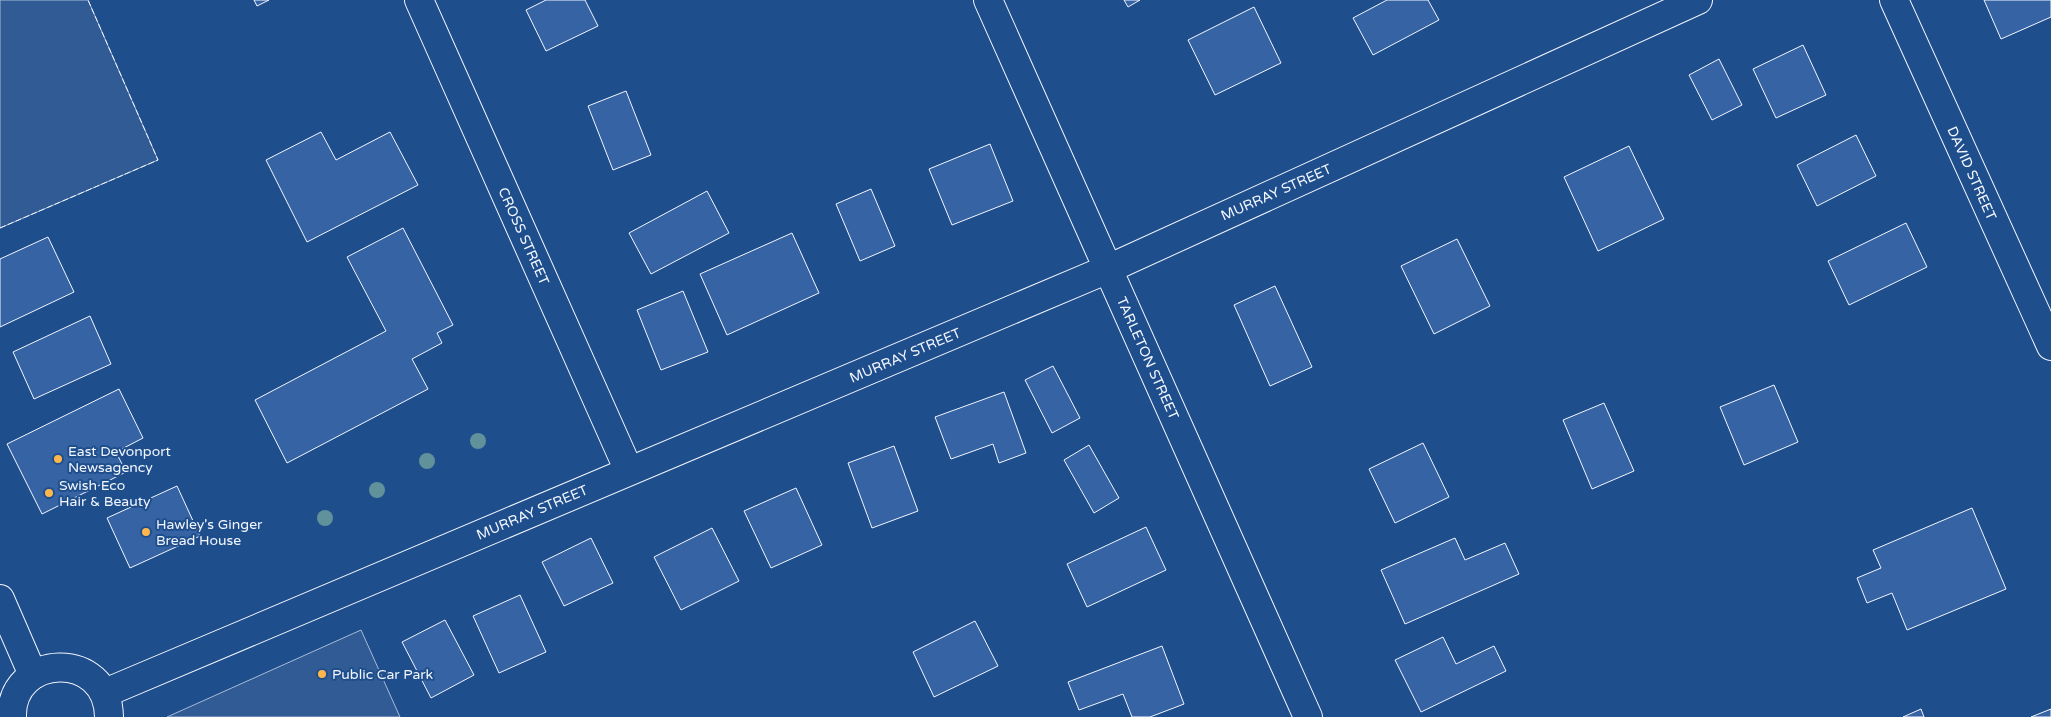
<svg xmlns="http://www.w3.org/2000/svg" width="2051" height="717" font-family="'Varela Round',sans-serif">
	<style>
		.built { fill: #305b95; stroke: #a8bbd7 }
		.building { fill: #3563a3; stroke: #f2f6ff }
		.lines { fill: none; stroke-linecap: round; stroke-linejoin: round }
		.minor-casing { stroke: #f2f6ff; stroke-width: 30 }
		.tertiary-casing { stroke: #f2f6ff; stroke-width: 30 }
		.secondary-casing { stroke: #f2f6ff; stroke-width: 30 }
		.minor { stroke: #1f4e8c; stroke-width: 28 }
		.tertiary { stroke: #1f4e8c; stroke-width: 28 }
		.secondary { stroke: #1f4e8c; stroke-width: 28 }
		.fence { stroke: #f2f6ff; stroke-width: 1; stroke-dasharray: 6 2.5; stroke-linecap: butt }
		.tree { fill: #61919a }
		.poi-dot { fill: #ffb74d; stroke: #1f4e8c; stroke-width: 2 }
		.labels { text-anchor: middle; stroke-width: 4; stroke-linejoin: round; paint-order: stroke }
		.street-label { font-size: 14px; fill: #f2f6ff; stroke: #1f4e8c }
		.poi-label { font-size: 14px; fill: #f2f6ff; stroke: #1f4e8c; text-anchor: start }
	</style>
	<rect width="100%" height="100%" fill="#1f4e8c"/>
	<path class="built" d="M0 0H88L158 160 0 228Z
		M361 630 400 717H167Z"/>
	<path class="building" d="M254 0H269L257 6Z
		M546 0H585L598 26 546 51 526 10Z
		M1124 0H1140L1128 7Z
		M1387 0H1428L1439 20 1373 55 1353 18Z
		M1984 0H2051V17L2001 39Z
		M1254 7 1281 63 1215 95 1188 40Z
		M1803 45 1826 95 1776 118 1753 69Z
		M1719 59 1742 105 1712 120 1689 75Z
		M626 91 651 155 613 170 588 106Z
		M321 132 336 160 390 132 418 185 307 242 266 160Z
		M1856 135 1876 176 1817 206 1797 165Z
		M990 144 1013 201 952 225 929 169Z
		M1629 146 1664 219 1598 251 1564 177Z
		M871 189 895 246 860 261 836 204Z
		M707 191 729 233 651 274 629 233Z
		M1906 223 1927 267 1849 305 1828 261Z
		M403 228 453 325 437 333 442 343 412 359 428 389 287 463 255 400 386 331 347 257Z
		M792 233 819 293 727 335 700 274Z
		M48 237 74 292 0 327V259Z
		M1457 239 1490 306 1434 334 1401 266Z
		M1275 286 1312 367 1270 386 1234 305Z
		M683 291 708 352 661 370 637 310Z
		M90 316 111 364 34 399 13 352Z
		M1053 366 1080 418 1052 433 1025 380Z
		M1774 385 1798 442 1744 465 1720 407Z
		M119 389 143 438 116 452 126 472 42 514 7 444Z
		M1004 392 1026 453 999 463 993 444 951 459 935 417Z
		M1604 403 1634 471 1592 489 1563 420Z
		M1423 443 1449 497 1395 523 1369 469Z
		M1089 445 1119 498 1094 513 1064 460Z
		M894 446 918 511 872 528 848 463Z
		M177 486 200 536 130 568 107 518Z
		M796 488 822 545 771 568 744 511Z
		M1972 508 2006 589 1907 630 1892 593 1867 603 1857 578 1881 568 1873 550Z
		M1146 527 1166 570 1087 607 1067 564Z
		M712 528 739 581 681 610 654 557Z
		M591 538 613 583 564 606 542 562Z
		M1455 538 1465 560 1505 543 1519 574 1405 624 1381 570Z
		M520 595 546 652 499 673 473 616Z
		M445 620 474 675 431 698 402 642Z
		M975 621 998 666 934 697 913 652Z
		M1443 637 1456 664 1494 646 1506 671 1421 712 1395 660Z
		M1162 646 1184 704 1150 717H1132L1123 694 1079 710 1068 682Z
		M1921 709 1924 717H1903Z
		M2051 709V717H2031Z"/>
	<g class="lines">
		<defs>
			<path id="minor" d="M419 0 629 471
				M1894 0 2051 346
				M1108 269 1698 0"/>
			<path id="tertiary" d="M0 599 33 675"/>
			<path id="secondary" d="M988 0 1308 717
				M105 693 1108 269
				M12 717C10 653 108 649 109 717"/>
		</defs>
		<use href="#minor" class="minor-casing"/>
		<use href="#tertiary" class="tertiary-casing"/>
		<use href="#secondary" class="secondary-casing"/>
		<use href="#minor" class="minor"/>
		<use href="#tertiary" class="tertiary"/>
		<use href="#secondary" class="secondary"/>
		<path class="fence" d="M0 228 158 160 88 0"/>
	</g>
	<g class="tree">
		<circle cx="478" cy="441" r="8"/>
		<circle cx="427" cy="461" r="8"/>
		<circle cx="377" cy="490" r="8"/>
		<circle cx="325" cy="518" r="8"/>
	</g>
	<g class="poi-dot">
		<circle cx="58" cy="459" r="5"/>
		<circle cx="49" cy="493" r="5"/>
		<circle cx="146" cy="532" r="5"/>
		<circle cx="322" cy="674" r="5"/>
	</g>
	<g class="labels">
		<g class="street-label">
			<text transform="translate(1972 173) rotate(66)" y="5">DAVID STREET</text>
			<text transform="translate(1276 192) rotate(-24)" y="5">MURRAY STREET</text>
			<text transform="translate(524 236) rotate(66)" y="5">CROSS STREET</text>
			<text transform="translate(905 355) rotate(-23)" y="5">MURRAY STREET</text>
			<text transform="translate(1148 358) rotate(66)" y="5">TARLETON STREET</text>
			<text transform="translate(532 512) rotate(-23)" y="5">MURRAY STREET</text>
		</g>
		<g class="poi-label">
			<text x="68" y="456">East Devonport<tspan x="68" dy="16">Newsagency</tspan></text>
			<text x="59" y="490">Swish Eco<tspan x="59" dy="16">Hair &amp; Beauty</tspan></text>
			<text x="156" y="529">Hawley's Ginger<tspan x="156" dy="16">Bread House</tspan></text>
			<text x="332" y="679">Public Car Park</text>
		</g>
	</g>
</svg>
